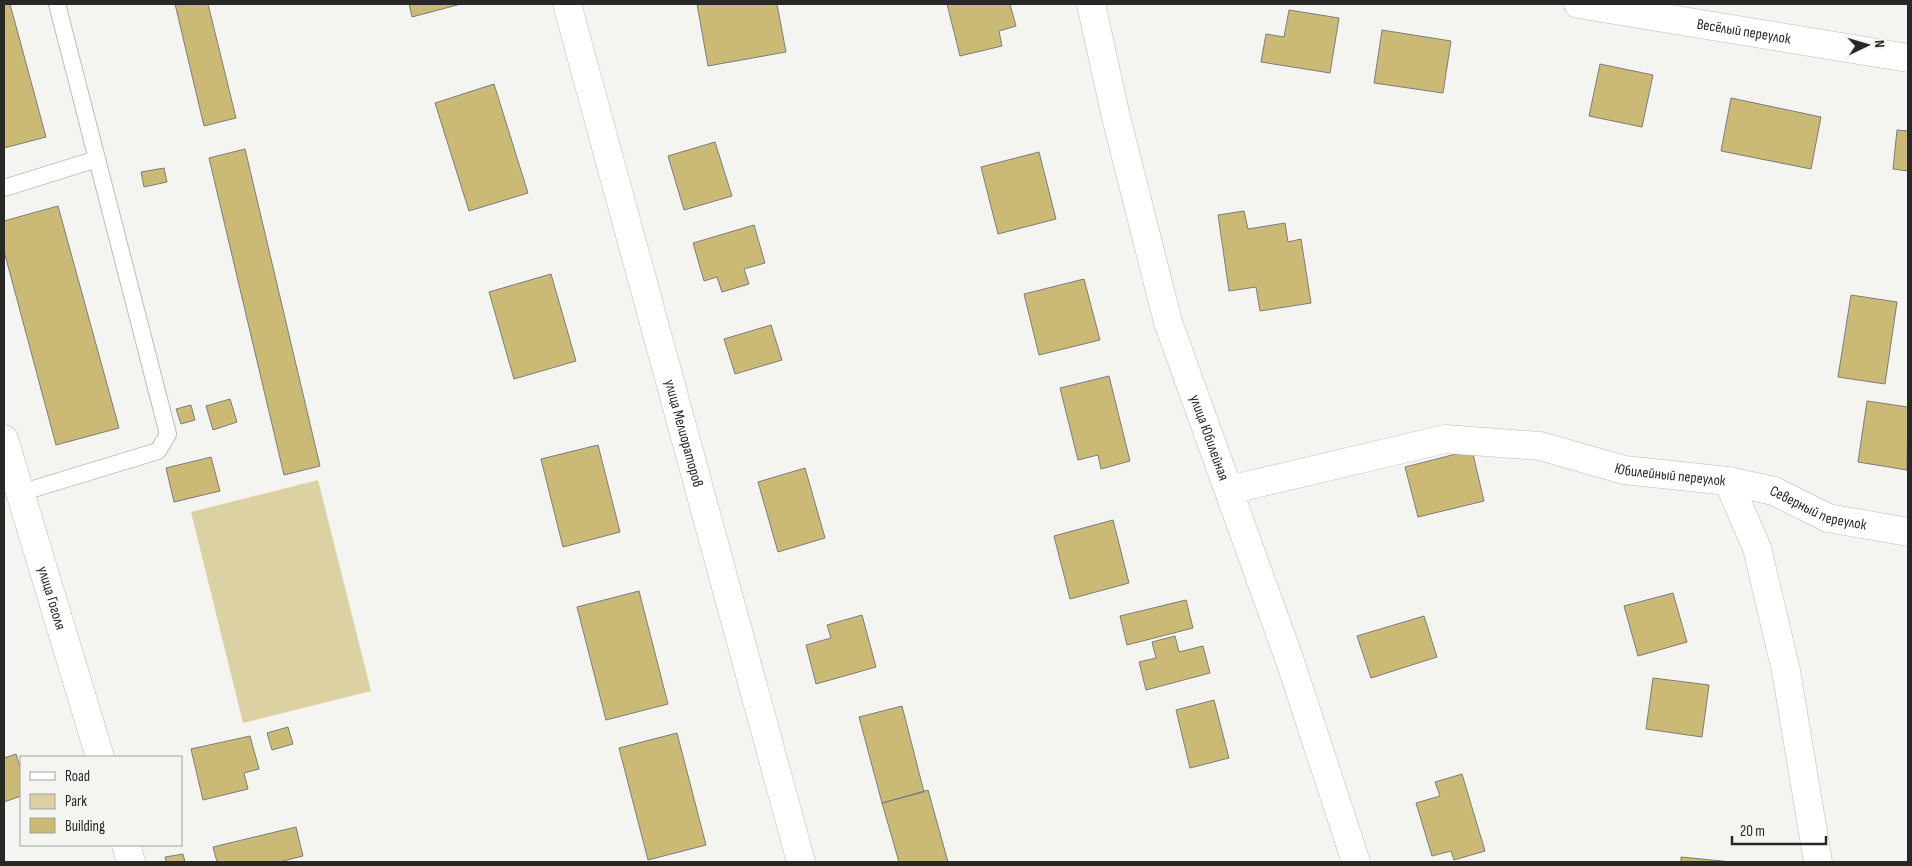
<svg xmlns="http://www.w3.org/2000/svg" width="1912" height="866" font-family="'Sofia Sans Condensed',sans-serif">
	<style>
		.green { fill: #dcd1a2 }
		.building { fill: #caba76; stroke: #7d7c7a }
		.lines { fill: none; stroke-linecap: round; stroke-linejoin: round }
		.lane-casing { stroke: #bbbbb8; stroke-width: 18 }
		.street-casing { stroke: #bbbbb8; stroke-width: 29 }
		.lane { stroke: #fff; stroke-width: 16 }
		.street { stroke: #fff; stroke-width: 28 }
		.labels { text-anchor: middle; stroke-width: 4; stroke-linejoin: round; paint-order: stroke }
		.street-label { font-size: 15px; fill: #282826; stroke: #f4f4f0 }
	</style>
	<rect width="100%" height="100%" fill="#f4f4f0"/>
	<path class="green" d="M318 480 371 691 243 723 191 512Z"/>
	<path class="building" d="M4 4H10L46 137 4 148Z
		M175 4H208L236 118 204 126Z
		M409 4H461L412 17Z
		M697 4H777L786 52 708 66Z
		M947 4H1010L1016 26 999 31 1002 46 960 56Z
		M1289 10 1339 18 1330 73 1261 62 1266 34 1284 37Z
		M1382 30 1451 41 1443 93 1374 83Z
		M1600 64 1653 75 1642 127 1589 116Z
		M494 84 528 193 469 211 435 103Z
		M1731 98 1821 117 1811 169 1721 151Z
		M1897 130 1908 131V171L1893 169Z
		M715 142 732 196 684 210 668 156Z
		M245 149 320 466 284 475 209 158Z
		M1039 152 1056 219 998 234 981 167Z
		M164 168 167 182 144 187 141 172Z
		M58 206 119 428 56 445 4 251V221Z
		M1244 211 1248 229 1285 223 1288 242 1301 239 1311 303 1260 311 1256 287 1229 291 1218 215Z
		M754 225 765 263 744 269 749 284 722 292 717 277 704 281 693 243Z
		M551 274 576 361 514 379 489 292Z
		M1084 279 1100 340 1039 355 1024 294Z
		M1851 295 1897 302 1885 384 1838 377Z
		M771 325 782 360 735 374 724 339Z
		M1109 376 1130 461 1101 469 1098 455 1078 460 1060 388Z
		M230 399 237 422 213 430 206 406Z
		M1867 401 1908 407 1907 470 1858 462Z
		M191 405 195 420 181 424 176 409Z
		M598 445 620 532 563 547 541 459Z
		M1472 450 1484 501 1418 517 1405 467Z
		M211 457 220 491 174 502 166 468Z
		M805 468 825 538 778 552 758 482Z
		M1113 520 1129 583 1070 599 1054 536Z
		M639 591 668 704 606 720 577 607Z
		M1673 593 1687 642 1638 656 1624 606Z
		M1186 600 1193 628 1127 645 1120 616Z
		M862 615 876 667 816 684 806 645 831 638 827 625Z
		M1424 616 1437 657 1371 678 1357 636Z
		M1175 636 1179 652 1203 646 1210 673 1146 690 1139 662 1156 658 1152 642Z
		M1653 678 1709 685 1702 737 1646 729Z
		M1214 700 1229 758 1190 768 1176 710Z
		M902 706 924 792 882 803 859 717Z
		M288 727 293 744 272 750 267 733Z
		M677 733 706 845 648 860 619 748Z
		M250 736 259 769 244 773 248 789 203 800 191 749Z
		M16 754 21 770V796L4 802V758Z
		M1462 774 1485 851 1454 860 1451 851 1432 856 1416 803 1440 796 1435 782Z
		M928 790 948 862H899L882 803Z
		M296 827 303 856 283 861 284 862H217L213 847Z
		M183 854 185 862H166L165 857Z
		M1681 857 1732 862H1681Z"/>
	<g class="lines">
		<defs>
			<path id="lane" d="M4 188 97 159
				M20 493 158 451 168 434 57 4"/>
			<g id="street">
				<path id="s1" d="M567 4 801 862"/>
				<path id="s2" d="M1091 4 1116 117 1168 322 1290 661 1356 862"/>
				<path id="s3" d="M1578 4 1908 58"/>
				<path id="s4" d="M4 439 100 757"/>
				<path id="s5" d="M1728 481 1774 491 1828 518 1908 532"/>
				<path id="s6" d="M1229 490 1445 439 1540 446 1624 470 1728 481 1757 548 1786 671 1818 862"/>
				<path d="M126 845 131 862"/>
			</g>
		</defs>
		<use href="#lane" class="lane-casing"/>
		<use href="#street" class="street-casing"/>
		<use href="#lane" class="lane"/>
		<use href="#street" class="street"/>
	</g>
	<g class="labels">
		<g class="street-label">
			<text dy="5" stroke="none"><textPath href="#s3" startOffset="168">Весёлый переулок</textPath></text>
			<text dy="5" stroke="none"><textPath href="#s1" startOffset="445">улица Мелиораторов</textPath></text>
			<text dy="5" stroke="none"><textPath href="#s2" startOffset="450">улица Юбилейная</textPath></text>
			<text dy="5" stroke="none"><textPath href="#s6" startOffset="451">Юбилейный переулок</textPath></text>
			<text dy="5" stroke="none"><textPath href="#s5" startOffset="95">Северный переулок</textPath></text>
			<text dy="5" stroke="none"><textPath href="#s4" startOffset="166">улица Гоголя</textPath></text>
		</g>
	</g>
	<rect width="1912" height="866" fill="none" stroke="#282826" stroke-width="10"/>
	<rect x="20" y="756" width="162" height="90" fill="#f4f4f0" stroke="#a2a29f"/>
	<rect x="30" y="772" width="25" height="8" fill="#ffffff" stroke="#a2a29f"/>
	<text x="65" y="781" font-size="15" fill="#282826">Road</text>
	<rect x="30" y="794" width="25" height="15" fill="#dcd1a2" stroke="#a2a29f"/>
	<text x="65" y="806" font-size="15" fill="#282826">Park</text>
	<rect x="30" y="818" width="25" height="15" fill="#caba76" stroke="#a2a29f"/>
	<text x="65" y="831" font-size="15" fill="#282826">Building</text>
	<g transform="translate(1867 45) rotate(85)" stroke="#f4f4f0" stroke-width="4" paint-order="stroke">
	<path d="M0-4L9 19L0 12L-9 19Z" fill="#282826"/>
	<text y="-8" font-size="14" font-weight="bold" text-anchor="middle" fill="#282826">N</text>
	</g>
	<path d="M1732 836v8h94v-8" fill="none" stroke="#282826" stroke-width="2.5"/>
	<text x="1740" y="836" font-size="15" fill="#282826" stroke="#f4f4f0" stroke-width="4" paint-order="stroke">20 m</text>
</svg>
